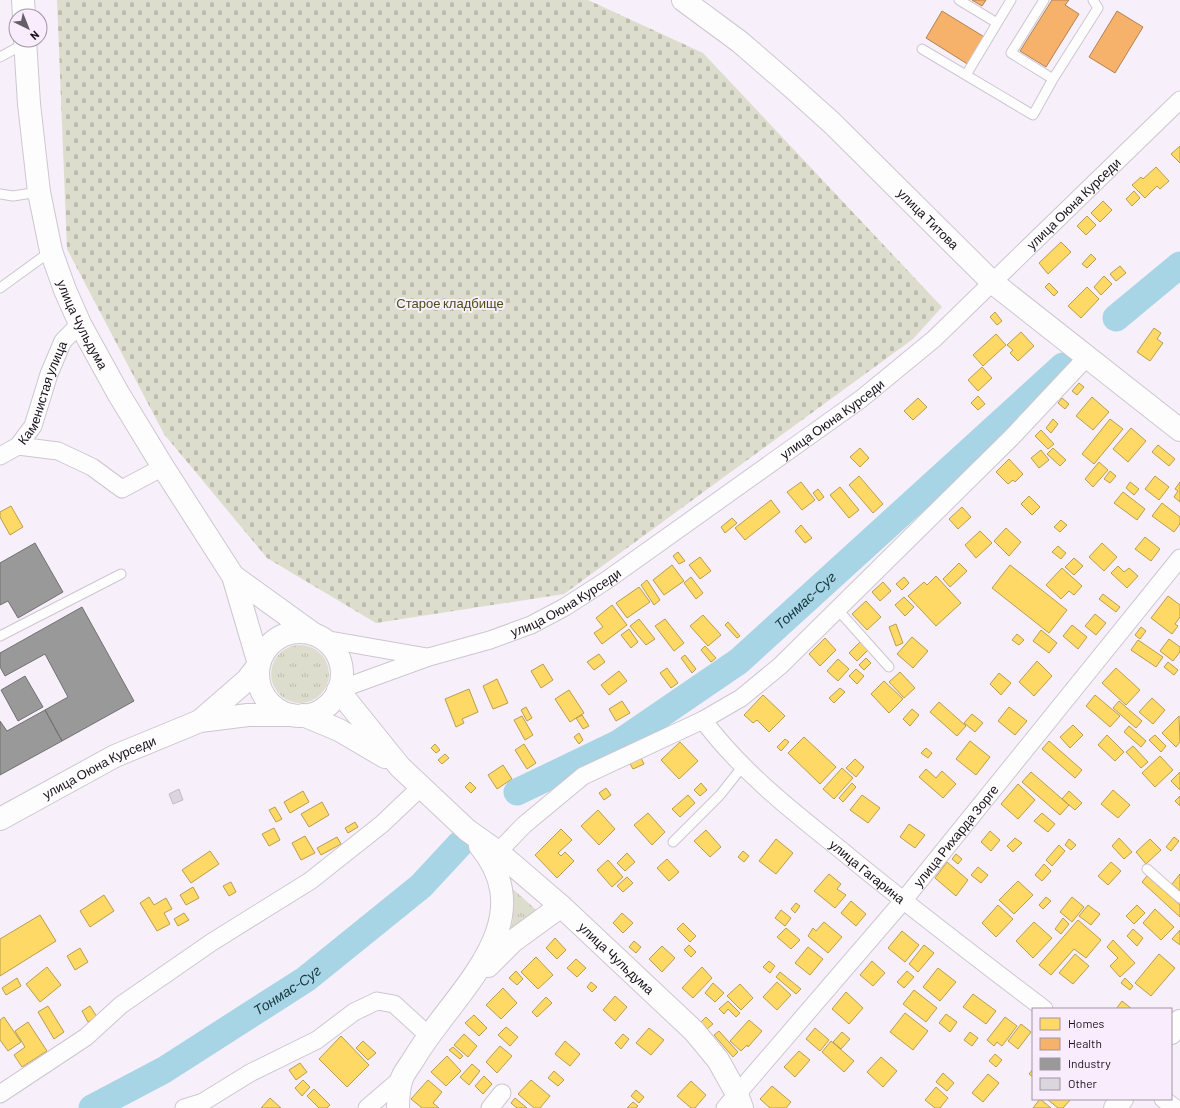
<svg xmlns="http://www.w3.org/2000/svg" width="1180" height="1108" font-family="Barlow,sans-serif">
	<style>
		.grass { fill: url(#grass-tufts) }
		.cemetery { fill: url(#cemetery-stones) }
		.homes { fill: #ffd966; stroke: #b99d4f }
		.health { fill: #f6b26b; stroke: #b38152 }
		.industry { fill: #999; stroke: #727073 }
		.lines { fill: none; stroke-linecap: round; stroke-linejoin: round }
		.river { stroke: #a7d5e5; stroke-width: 27 }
		.building { fill: #dbd5de; stroke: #c2bcc6 }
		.lane-casing { stroke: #cdc6d0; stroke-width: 11 }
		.street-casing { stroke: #cdc6d0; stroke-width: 19 }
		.secondary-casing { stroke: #cdc6d0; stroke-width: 24 }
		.lane { stroke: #fefdfe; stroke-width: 9 }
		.street { stroke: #fefdfe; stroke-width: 17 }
		.secondary { stroke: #fefdfe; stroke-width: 22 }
		.labels { text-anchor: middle; stroke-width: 4; stroke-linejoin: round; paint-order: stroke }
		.street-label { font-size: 13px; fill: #171019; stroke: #f9edfd }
		.park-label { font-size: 13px; fill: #465115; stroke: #f9edfd }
		.water-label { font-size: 14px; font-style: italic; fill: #13353d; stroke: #f9edfd }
	</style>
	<defs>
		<pattern id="grass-tufts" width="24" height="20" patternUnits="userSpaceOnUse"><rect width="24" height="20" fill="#dcddcc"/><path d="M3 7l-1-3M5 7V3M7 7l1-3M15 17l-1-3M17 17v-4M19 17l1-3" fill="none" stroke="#bcbdaf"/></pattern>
		<pattern id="cemetery-stones" width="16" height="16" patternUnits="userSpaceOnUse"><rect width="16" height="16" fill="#dcddcc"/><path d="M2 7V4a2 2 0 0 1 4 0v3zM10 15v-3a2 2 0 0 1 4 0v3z" fill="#bcbdaf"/></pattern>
	</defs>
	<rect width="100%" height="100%" fill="#f7f0fa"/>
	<path class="grass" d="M271 674a29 29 0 1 1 58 0a29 29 0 1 1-58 0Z
		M502 879 543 916 508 950 513 917Z"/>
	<path class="cemetery" d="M57 0H588L703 53 942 307 913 339 564 594 376 623 267 558 164 434 67 249Z"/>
	<path class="homes" d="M1180 146V163L1171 154Z
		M1156 167 1169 181 1160 189 1157 186 1145 198 1132 185 1141 177 1143 179Z
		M1134 191 1140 198 1132 206 1126 199Z
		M1103 201 1112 210 1100 222 1091 213Z
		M1087 216 1096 225 1086 235 1077 226Z
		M1061 242 1071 252 1048 274 1039 263Z
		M1091 254 1096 259 1087 268 1082 264Z
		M1120 266 1126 273 1116 281 1110 274Z
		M1104 276 1112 284 1101 295 1094 287Z
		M1049 283 1058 292 1054 296 1045 287Z
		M1087 287 1099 299 1081 318 1068 306Z
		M995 312 1002 321 997 325 990 317Z
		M1154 328 1161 333 1157 339 1163 343 1150 361 1137 352Z
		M1021 332 1034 346 1018 361 1010 353 1013 350 1007 345Z
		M996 334 1006 345 983 366 973 355Z
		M982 367 992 378 978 391 968 380Z
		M1079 383 1084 387 1077 395 1072 391Z
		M978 396 985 404 978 410 971 403Z
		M1092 397 1109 412 1093 430 1076 416Z
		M918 398 927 407 913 420 904 411Z
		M1062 398 1069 404 1065 409 1058 403Z
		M1053 419 1058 424 1051 433 1046 428Z
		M1110 419 1123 429 1094 464 1082 454Z
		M1131 428 1146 441 1128 462 1113 449Z
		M1041 430 1054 444 1048 449 1035 436Z
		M1158 445 1175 459 1169 466 1152 452Z
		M860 448 869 458 860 467 850 457Z
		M1053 448 1066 460 1060 466 1047 454Z
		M1041 450 1049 460 1039 468 1031 458Z
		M1009 459 1023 474 1015 482 1013 480 1008 484 996 472Z
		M1099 462 1108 470 1093 487 1085 479Z
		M1110 471 1116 476 1110 483 1104 479Z
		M859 476 883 504 873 513 849 485Z
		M1155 476 1169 487 1159 500 1145 489Z
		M801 482 815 500 802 510 787 492Z
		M1130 482 1139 489 1134 495 1126 488Z
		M1180 482V502L1174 497 1178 491 1175 489Z
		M840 487 859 510 849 518 830 495Z
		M818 489 824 497 819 501 813 493Z
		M1123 492 1145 509 1137 520 1114 503Z
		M1029 496 1040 507 1032 515 1021 504Z
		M771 500 780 512 745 540 735 528Z
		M1162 503 1180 517V524L1174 532 1152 516Z
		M11 506 23 527 10 535 0 517V512Z
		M962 507 971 517 958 529 949 519Z
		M732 518 737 523 725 533 721 527Z
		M1061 520 1067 525 1060 532 1054 527Z
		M801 525 812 538 805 543 795 531Z
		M1006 528 1021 542 1009 556 994 541Z
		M980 531 992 543 976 558 965 545Z
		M1145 537 1160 549 1151 561 1135 549Z
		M1102 543 1117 557 1104 571 1089 557Z
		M1058 546 1066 553 1061 559 1052 552Z
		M678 552 685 561 679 564 673 556Z
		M700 557 711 571 700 579 689 565Z
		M1074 558 1083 566 1074 575 1065 567Z
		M959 563 967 571 950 587 943 579Z
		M672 565 684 581 664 595 653 580Z
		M1010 565 1067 610 1049 633 992 588Z
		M1118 566 1124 572 1129 568 1138 576 1127 588 1111 573Z
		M1062 568 1082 586 1074 595 1069 591 1061 599 1046 585Z
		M936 576 961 603 936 626 908 596 924 582 927 585Z
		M691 577 703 593 696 599 684 583Z
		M904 577 909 583 902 590 896 584Z
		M647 580 660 600 654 605 641 585Z
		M883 582 891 591 880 601 872 592Z
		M639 587 650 602 627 618 616 603Z
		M1103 594 1120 607 1116 612 1099 599Z
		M1168 596 1180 605V617L1175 624 1178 626 1172 634 1151 618Z
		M904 597 914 607 905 616 895 605Z
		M866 601 881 617 867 630 852 614Z
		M612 605 627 625 602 644 594 633 603 627 596 618Z
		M1095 614 1106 623 1096 635 1085 626Z
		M703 615 721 635 708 646 690 626Z
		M639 619 655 639 646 645 630 626Z
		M665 619 684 643 674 651 655 626Z
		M728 622 740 636 737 638 725 625Z
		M896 624 903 643 896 646 889 627Z
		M1072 625 1087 637 1078 649 1063 636Z
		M1141 627 1146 631 1140 639 1135 635Z
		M629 629 638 642 631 648 621 635Z
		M1041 630 1057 643 1049 653 1033 641Z
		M1017 634 1024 640 1019 645 1012 640Z
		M912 637 928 651 913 668 897 654Z
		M825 638 836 650 820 666 809 654Z
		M1169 639 1180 647V652L1173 661 1160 651Z
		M1138 640 1163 657 1156 667 1131 650Z
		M861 641 869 649 857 661 849 653Z
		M705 646 716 658 711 662 701 650Z
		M599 654 605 662 594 670 587 662Z
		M685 655 696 669 692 673 681 658Z
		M866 658 871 663 864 670 859 665Z
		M838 659 849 669 838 681 827 671Z
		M1037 661 1052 676 1034 696 1019 682Z
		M1168 662 1178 670 1174 675 1164 667Z
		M543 664 553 680 541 688 531 671Z
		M667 668 678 683 671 688 660 673Z
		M1116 668 1140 690 1126 705 1102 683Z
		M856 669 864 676 857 684 849 676Z
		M619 671 627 681 609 695 601 685Z
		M900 672 915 688 904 698 889 682Z
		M999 673 1011 683 1001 695 990 684Z
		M497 679 508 703 493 709 483 686Z
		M884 681 903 699 889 713 871 694Z
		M840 688 845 692 834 703 829 698Z
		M469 689 478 712 462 719 464 723 456 727 445 699Z
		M569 690 584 713 570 722 555 699Z
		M763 695 785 716 769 732 757 720 753 723 744 715Z
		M1095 695 1120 716 1110 727 1086 706Z
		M1152 698 1165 710 1153 724 1139 712Z
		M622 701 630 713 616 721 609 709Z
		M1119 701 1142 721 1136 728 1113 708Z
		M939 702 966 726 957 736 930 712Z
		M526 707 532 718 527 721 521 710Z
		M1009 707 1027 721 1015 735 998 721Z
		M912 709 919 715 910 726 903 719Z
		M972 714 983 723 975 732 964 723Z
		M582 715 589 726 583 729 576 718Z
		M522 716 533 735 525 740 514 720Z
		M1179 716 1180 742 1176 747 1162 733Z
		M1073 725 1083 735 1070 748 1060 737Z
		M1129 726 1146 741 1141 747 1124 732Z
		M579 733 583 740 579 744 574 737Z
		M1107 735 1124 752 1115 761 1098 745Z
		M1155 735 1166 746 1161 752 1149 740Z
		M804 737 836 767 820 784 788 753Z
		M785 739 789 742 781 751 777 747Z
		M970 741 990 757 976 775 956 759Z
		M1049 741 1082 770 1075 778 1042 749Z
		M680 742 698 761 679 779 661 760Z
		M435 744 440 750 436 753 431 748Z
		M524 744 536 763 527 769 515 750Z
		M1133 746 1148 762 1141 768 1126 752Z
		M926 748 932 753 928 758 921 753Z
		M445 754 449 758 442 764 438 760Z
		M640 756 644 764 633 769 629 762Z
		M1160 756 1173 770 1155 787 1142 773Z
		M855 759 864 767 856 777 846 768Z
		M503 765 512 779 497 789 488 775Z
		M842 768 853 778 834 799 823 789Z
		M926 769 936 778 942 771 956 784 943 798 919 777Z
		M1031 772 1069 805 1060 815 1022 782Z
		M1180 772V790L1171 781Z
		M470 782 476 788 471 793 465 787Z
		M701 783 707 790 700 796 694 790Z
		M852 783 856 787 843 802 839 798Z
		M1018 784 1035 800 1018 819 1001 804Z
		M606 788 611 795 604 800 599 793Z
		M1113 790 1130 805 1118 818 1101 804Z
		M303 791 309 802 290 813 284 802Z
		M1069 791 1082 803 1075 810 1062 799Z
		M688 795 695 803 680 817 672 809Z
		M862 795 880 808 868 823 850 810Z
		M1180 796V806L1175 801Z
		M322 802 329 815 309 827 301 814Z
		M275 807 282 819 276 822 269 810Z
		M598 810 615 829 599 845 581 826Z
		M648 813 665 832 652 845 634 825Z
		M1042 813 1055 824 1048 832 1034 821Z
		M355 822 358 827 348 833 345 828Z
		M909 824 925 835 915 848 900 837Z
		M274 828 280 840 269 846 262 834Z
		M561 829 572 840 558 853 561 856 565 852 574 861 557 878 535 855Z
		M706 830 721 847 710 857 694 841Z
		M990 831 1000 840 991 851 981 842Z
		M305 836 315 853 301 860 292 843Z
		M337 837 341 844 321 855 317 848Z
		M1174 837 1179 841 1171 851 1166 847Z
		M1015 838 1022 843 1013 852 1007 846Z
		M1119 838 1132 852 1124 859 1112 846Z
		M776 839 793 853 776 874 759 861Z
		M1069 839 1076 845 1071 850 1065 845Z
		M1150 839 1161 850 1146 864 1136 852Z
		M1059 845 1065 851 1052 866 1046 860Z
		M210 851 219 864 191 883 182 870Z
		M743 851 749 856 744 862 738 857Z
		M627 853 635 862 625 871 617 863Z
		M956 854 962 859 958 864 952 859Z
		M667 859 679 872 669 881 657 868Z
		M608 860 623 877 612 887 597 870Z
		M947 862 968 880 956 896 935 878Z
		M1111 862 1121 871 1108 885 1098 876Z
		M1044 864 1051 871 1042 881 1035 875Z
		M978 867 988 875 981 883 971 875Z
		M829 874 841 884 837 889 846 895 835 908 814 891Z
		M1180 874V891L1172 884Z
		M1147 876 1180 905V917L1142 882Z
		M627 877 633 883 623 892 617 886Z
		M1018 881 1033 895 1014 914 999 900Z
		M231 882 236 892 229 896 223 886Z
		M193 887 199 898 186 905 180 895Z
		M104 895 114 911 90 927 80 911Z
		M149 897 154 905 166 898 172 909 164 913 170 924 157 931 140 903Z
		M1046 897 1051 901 1043 909 1039 905Z
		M1072 897 1084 907 1072 922 1060 912Z
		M851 901 866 914 856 926 841 913Z
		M796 903 800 906 795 913 791 909Z
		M998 905 1013 919 996 937 982 923Z
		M1088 905 1100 914 1091 925 1079 916Z
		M1137 905 1145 913 1134 924 1126 916Z
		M1155 909 1174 927 1161 940 1143 923Z
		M781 910 791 918 785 926 775 918Z
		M184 913 189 920 178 926 174 919Z
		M622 913 633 923 623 933 613 923Z
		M40 915 56 941 0 976V939Z
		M1063 918 1069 924 1061 934 1055 929Z
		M1078 920 1101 940 1086 958 1074 949 1051 975 1039 965Z
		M824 922 842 937 828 953 808 936 813 928 816 931Z
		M1034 922 1052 938 1033 958 1016 941Z
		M683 923 696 936 690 942 677 929Z
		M786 928 800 940 791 949 777 937Z
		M1133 929 1143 938 1137 946 1127 936Z
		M1180 930V945L1172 939Z
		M902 931 919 945 905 962 888 948Z
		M555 938 566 950 557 959 546 948Z
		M1113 940 1135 963 1120 977 1110 966 1118 958 1107 947Z
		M634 941 641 947 636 953 629 947Z
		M689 945 696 952 691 957 684 950Z
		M924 945 934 953 918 972 909 964Z
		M662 946 675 958 662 972 649 959Z
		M808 947 823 959 810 975 795 963Z
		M80 948 88 962 75 970 67 956Z
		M1075 954 1089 966 1073 984 1059 973Z
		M1159 954 1175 968 1151 996 1135 983Z
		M536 957 553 975 538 989 521 972Z
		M576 959 586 968 577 977 567 968Z
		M769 961 775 966 770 973 763 967Z
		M872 961 885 973 873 986 860 975Z
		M47 967 61 985 40 1002 26 984Z
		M702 967 712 978 693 998 682 988Z
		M938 968 956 982 940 1001 923 987Z
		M516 971 523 979 517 985 509 978Z
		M907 971 914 977 904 988 897 982Z
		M780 972 801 989 796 994 776 977Z
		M17 978 21 986 6 995 2 988Z
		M1125 978 1133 986 1130 990 1121 983Z
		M591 982 597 987 592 992 587 987Z
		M777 982 791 995 777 1010 763 997Z
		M713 983 724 993 715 1002 705 993Z
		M740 984 753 998 741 1010 727 996Z
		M503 988 517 1003 501 1019 486 1005Z
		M914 990 937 1008 926 1022 903 1004Z
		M846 992 863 1008 849 1024 832 1009Z
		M973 994 996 1011 986 1024 963 1007Z
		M615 996 627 1007 615 1021 603 1010Z
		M546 997 552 1003 537 1017 532 1012Z
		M728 1001 740 1013 736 1017 728 1009 724 1014 719 1009Z
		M1122 1001 1132 1009H1116Z
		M48 1006 64 1032 54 1039 38 1012Z
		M90 1006 97 1017 88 1022 82 1011Z
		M905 1013 928 1031 913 1050 890 1032Z
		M946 1014 957 1022 950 1032 939 1023Z
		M474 1015 487 1028 479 1036 465 1023Z
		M4 1017 21 1042 8 1051 0 1040V1020Z
		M706 1017 713 1024 707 1029 701 1022Z
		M1005 1017 1017 1026 1002 1046 997 1042 994 1046 987 1040Z
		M749 1020 762 1031 748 1047 747 1045 741 1051 730 1041Z
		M28 1022 47 1051 22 1067 14 1055 25 1047 15 1031Z
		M1021 1024 1031 1032 1018 1049 1008 1041Z
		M506 1027 518 1037 510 1046 498 1035Z
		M649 1028 664 1040 651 1055 636 1043Z
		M815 1028 829 1040 820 1051 806 1039Z
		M719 1031 738 1052 733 1057 714 1035Z
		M842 1032 850 1039 841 1049 833 1042Z
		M970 1032 978 1038 972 1046 964 1040Z
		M464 1034 477 1046 468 1057 454 1045Z
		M623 1034 629 1039 621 1049 615 1043Z
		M341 1036 369 1065 347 1087 319 1059Z
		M363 1041 376 1053 368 1060 356 1048Z
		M565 1041 580 1054 570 1066 555 1054Z
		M831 1041 854 1061 844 1072 822 1052Z
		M500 1046 512 1056 497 1073 486 1062Z
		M453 1047 463 1056 460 1059 449 1050Z
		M799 1051 810 1060 795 1077 784 1067Z
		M995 1054 1002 1060 996 1067 989 1061Z
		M447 1056 461 1071 446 1086 431 1072Z
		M881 1057 897 1071 883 1087 867 1072Z
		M300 1063 307 1072 296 1080 289 1070Z
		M472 1064 480 1071 469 1085 460 1077Z
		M1033 1069V1077L1029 1074Z
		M554 1071 564 1080 558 1086 548 1078Z
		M943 1073 954 1083 947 1091 936 1082Z
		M988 1074 999 1083 983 1102 972 1093Z
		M484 1076 492 1084 483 1094 475 1086Z
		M303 1080 310 1087 302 1096 295 1088Z
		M428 1080 442 1092 433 1103 439 1108H422L411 1099Z
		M531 1080 550 1096 540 1108H534L518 1094Z
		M691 1081 706 1095 695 1108H691L677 1096Z
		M772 1086 791 1102 786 1108H770L760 1099Z
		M936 1087 948 1098 940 1108H935L925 1100Z
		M314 1089 330 1105 327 1108H319L307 1096Z
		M636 1090 644 1097 639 1103 631 1096Z
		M270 1098 281 1108H261Z
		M515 1098 527 1108H517L511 1103Z
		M1040 1099 1051 1108H1033Z
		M1047 1099H1071L1063 1108H1058Z
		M633 1102 638 1106 636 1108H627Z"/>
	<path class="health" d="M972 0H986L982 6Z
		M1052 0H1069L1065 5 1079 14 1046 67 1020 51Z
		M942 11 986 38 969 65 926 38Z
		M1117 11 1143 27 1115 73 1089 57Z"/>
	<path class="industry" d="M35 543 63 592 18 618 8 601 0 605V563Z
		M82 607 134 701 62 741 45 710 68 697 45 654 5 676 0 667V653Z
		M25 676 43 707 18 721 1 690Z
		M45 710 62 741 0 775V721L7 731Z"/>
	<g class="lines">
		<g class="river">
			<path d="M1116 318 1180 265"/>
			<path id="s1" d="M517 792 619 743 739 661 1063 366"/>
			<path id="s2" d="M92 1108 164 1070 306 979 421 886 460 844"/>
		</g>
	</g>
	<path class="building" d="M179 789 183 800 173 804 169 794Z"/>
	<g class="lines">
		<defs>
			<path id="lane" d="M959 0 997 23
				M1044 0 1011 53 1053 79 1098 8 1093 0
				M922 49 1033 115 1053 79
				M0 57 24 44
				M966 75 1011 0
				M0 194 13 196 39 192
				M0 288 51 251
				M838 610 889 667
				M0 636 121 574
				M673 842 720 795 743 766
				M1147 869 1180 898"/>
			<g id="street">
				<path d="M18 446 58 451 92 467 122 489 163 467"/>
				<path id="s3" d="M0 456 18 446 33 426 49 374 63 341 80 324"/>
				<path d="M324 639 427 657"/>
				<path id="s4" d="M338 690 429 657 490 640 531 625 565 607 607 580 861 399 934 339 1180 100"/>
				<path id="s5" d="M703 720C741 771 792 811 841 850 907 905 976 957 1044 1009"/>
				<path d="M498 852 524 825 583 776 703 720 741 698 780 666 1012 437 1087 357"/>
				<path d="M0 1094 86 1037 121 1005 212 942 310 881 382 824 421 787"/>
				<path d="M1163 1099 1175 1108"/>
				<path d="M184 1108 203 1102 250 1073 317 1040 354 1012 377 1001 394 1004 428 1035"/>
				<path d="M367 1108 402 1078"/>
				<path d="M490 1108 502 1093"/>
				<path id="s6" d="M725 1108 903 901 1180 558"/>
			</g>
			<g id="secondary">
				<path d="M23 0 24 16"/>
				<path id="s7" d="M683 0 740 42 793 88 832 123 992 282 1180 430"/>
				<path id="s8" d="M25 40 29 104 39 192 51 251 65 290 80 324 118 393 163 467 233 576 259 664"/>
				<path d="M233 576 312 633"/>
				<circle cx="300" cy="674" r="42"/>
				<path id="s9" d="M338 690 400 767 467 830 498 852 561 906 694 1031 718 1060 737 1094 742 1108"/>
				<path d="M303 715 339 730 385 757"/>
				<path d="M201 720 247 680 258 666"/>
				<path id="s10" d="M0 819 115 756 200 721 248 715H291"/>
				<path d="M488 966 513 941 561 906"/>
				<path d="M1171 1033 1180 1021"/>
				<path d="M398 1108C398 1098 399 1087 402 1078 405 1071 411 1064 415 1057 453 993 544 924 480 846"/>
				<path d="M1115 1108 1122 1099"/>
			</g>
		</defs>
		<use href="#lane" class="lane-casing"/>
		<use href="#street" class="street-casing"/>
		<use href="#secondary" class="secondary-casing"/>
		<use href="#lane" class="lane"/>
		<use href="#street" class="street"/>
		<use href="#secondary" class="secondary"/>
	</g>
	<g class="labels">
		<g class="street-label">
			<text dy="5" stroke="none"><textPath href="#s4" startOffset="893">улица Оюна Курседи</textPath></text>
			<text dy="5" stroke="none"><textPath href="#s7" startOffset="329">улица Титова</textPath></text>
			<text dy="5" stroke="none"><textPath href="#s8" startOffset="293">улица Чульдума</textPath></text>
			<text dy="5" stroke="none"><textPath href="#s3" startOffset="80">Каменистая улица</textPath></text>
			<text dy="5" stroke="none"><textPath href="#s4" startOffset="569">улица Оюна Курседи</textPath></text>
			<text dy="5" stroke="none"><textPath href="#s4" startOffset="245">улица Оюна Курседи</textPath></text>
			<text dy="5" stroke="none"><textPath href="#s10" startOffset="112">улица Оюна Курседи</textPath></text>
			<text dy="5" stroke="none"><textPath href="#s6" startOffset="357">улица Рихарда Зорге</textPath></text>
			<text dy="5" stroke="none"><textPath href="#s5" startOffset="224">улица Гагарина</textPath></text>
			<text dy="5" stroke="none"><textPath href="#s9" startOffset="388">улица Чульдума</textPath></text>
		</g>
		<g class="park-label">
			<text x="450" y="308">Старое кладбище</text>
		</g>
		<g class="water-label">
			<text dy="5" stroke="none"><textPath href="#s1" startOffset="348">Тонмас-Суг</textPath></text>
			<text dy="5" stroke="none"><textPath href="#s2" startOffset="228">Тонмас-Суг</textPath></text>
		</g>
	</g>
	<rect x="1032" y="1008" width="140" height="92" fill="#f9edfd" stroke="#9f95a2"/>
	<rect x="1040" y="1018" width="20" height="12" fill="#ffd966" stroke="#9f95a2"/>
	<text x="1068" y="1028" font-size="12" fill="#171019">Homes</text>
	<rect x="1040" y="1038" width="20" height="12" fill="#f6b26b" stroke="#9f95a2"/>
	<text x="1068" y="1048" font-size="12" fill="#171019">Health</text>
	<rect x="1040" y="1058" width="20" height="12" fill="#999999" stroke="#9f95a2"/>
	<text x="1068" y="1068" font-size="12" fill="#171019">Industry</text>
	<rect x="1040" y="1078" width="20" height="12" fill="#dbd5de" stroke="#9f95a2"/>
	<text x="1068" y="1088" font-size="12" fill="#171019">Other</text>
	<g transform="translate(28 28) rotate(137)"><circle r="19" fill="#f9edfd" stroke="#9f95a2"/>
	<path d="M0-3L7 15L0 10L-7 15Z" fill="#655e68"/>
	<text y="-6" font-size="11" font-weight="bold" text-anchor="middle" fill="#171019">N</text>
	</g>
</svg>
